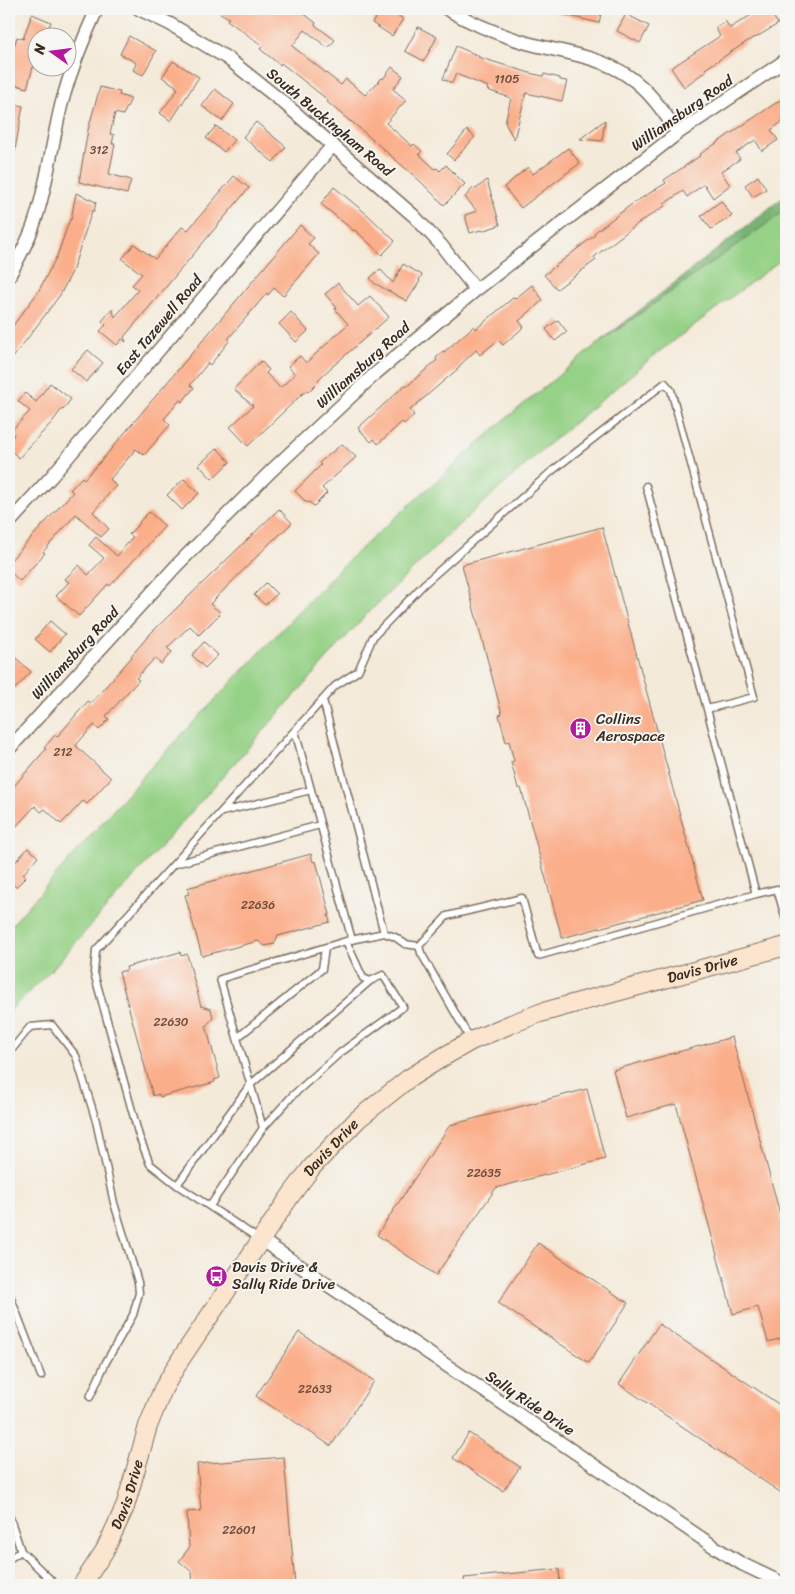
<svg xmlns="http://www.w3.org/2000/svg" width="795" height="1594" font-family="Sriracha,sans-serif">
	<style>
		.green { fill: #95d186; stroke: #687e52 }
		.forest { fill: #78b373; stroke: #5a6e48 }
		.building { fill: #fbae8a }
		.lines { fill: none; stroke-linecap: round; stroke-linejoin: round }
		.lane-casing { stroke: #7c6d5f; stroke-width: 9 }
		.street-casing { stroke: #7c6d5f; stroke-width: 15 }
		.secondary-casing { stroke: #7c6d5f; stroke-width: 20 }
		.lane { stroke: #fff; stroke-width: 6 }
		.street { stroke: #fff; stroke-width: 12 }
		.secondary { stroke: #fbe5cf; stroke-width: 18 }
		.labels { text-anchor: middle; stroke-width: 4; stroke-linejoin: round; paint-order: stroke }
		.number-label { font-size: 12px; fill: #6b4b39 }
		.street-label { font-size: 15px; fill: #3b2a1e; stroke: #f6f6f2 }
		.poi-label { font-size: 15px; fill: #3b2a1e; stroke: #f6f6f2; text-anchor: start }
	</style>
	<rect width="100%" height="100%" fill="#f6f6f2"/>
	<filter id="ink" filterUnits="userSpaceOnUse"><feTurbulence type="fractalNoise" baseFrequency=".02" numOctaves="2"/><feDisplacementMap in="SourceGraphic" scale="10" xChannelSelector="R" yChannelSelector="G"/><feConvolveMatrix kernelMatrix="1 2 1 2 8 2 1 2 1" color-interpolation-filters="sRGB"/></filter>
	<filter id="wash" filterUnits="userSpaceOnUse"><feTurbulence type="fractalNoise" baseFrequency=".0096" numOctaves="4" result="noise"/><feDisplacementMap in="SourceGraphic" scale="20" xChannelSelector="R" yChannelSelector="G"/><feGaussianBlur stdDeviation="1.12" result="paint"/><feColorMatrix in="noise" values="0 0 0 0 0 0 0 0 0 0 0 0 0 0 0 0 0 1.4 0 .05"/><feComposite in="paint" operator="in"/></filter>
	<g filter="url(#wash)">
		<rect width="100%" height="100%" fill="#f4ead9"/>
		<path class="green" d="M786 210V256L656 354 550 443 452 531 364 617 54 967 9 1012V928L152 766 347 561 503 421 597 344Z"/>
		<path class="forest" d="M786 195V210L597 344Z"/>
		<g id="blocks">
			<path class="building" d="M213 9H298L316 23 315 25 335 40 328 48 305 30 292 46 341 85 346 79 365 95 382 78 383 79 392 67 403 76 393 89 406 100 386 123 412 146 414 144 422 151 419 154 435 169 437 168 440 171 446 165 465 184 444 205 420 181 351 121V122L327 102 328 100 281 63 280 65 260 49 263 46 227 20 229 18Z
				M382 9H388L403 19 392 36 372 23Z
				M557 9H602L599 23 557 13Z
				M761 9H769L778 24 755 38 754 37 705 69 706 71 684 87 671 68 720 36 715 28 725 21 730 28Z
				M32 14 51 22 45 37 38 34V68L33 67 27 88 9 83V63L17 37 23 39Z
				M626 14 649 26 640 43 617 31Z
				M418 27 437 37 424 61 405 51Z
				M129 36 156 51 143 75 133 70 136 64 135 62 120 54Z
				M456 46 479 56 478 57 533 74 543 76 544 74 560 78V80L567 81 562 101 526 93 514 139 505 123 511 98 487 90 488 87 456 74 452 83 443 79Z
				M173 61 199 77 171 121 160 113 178 89 176 88V86L162 77Z
				M100 87 120 92 119 95 131 99 123 115 115 113 110 134 114 135 112 144H115L109 174 131 180 127 194 79 182 88 130Z
				M215 89 234 104 222 121 202 106Z
				M786 96V122L785 120 771 130 778 140 762 151 755 140 736 153 740 159 721 172 730 185 713 198 704 184 687 197 683 191 664 204 665 206 637 224 594 257 596 260 557 289 544 275 595 235 594 233 632 204 666 183 664 180 700 156 699 155Z
				M9 103 23 106 14 155 9 154Z
				M605 120 602 141 580 139Z
				M256 122 286 147 273 162 243 137Z
				M216 126 234 140 224 152 206 138Z
				M467 130 475 137 454 160 447 154Z
				M568 148 580 163 521 208 504 187 528 167 533 174Z
				M234 176 249 188 124 337 126 342 122 339 117 345 100 331 106 325 102 321 112 309 115 317 138 290 132 285 142 274 122 259 134 244 155 259 182 227 188 230Z
				M758 176 766 189 753 197 745 185Z
				M487 180 500 225 482 231 481 230 470 233 465 215 477 211 465 197 474 187 476 189Z
				M334 187 369 216 395 241 382 255 355 230 354 231 321 204Z
				M76 193 96 202 94 211H92L72 272 60 295 9 363V331L38 292 57 256 70 219 71 220Z
				M721 201 732 216 711 229 701 216Z
				M300 225 314 238 308 244 319 254 283 296 274 288 268 295 267 293 228 339 230 340 210 365 208 363 190 385 194 388 182 402 180 400 164 419 170 425 144 455 136 449 110 479 116 486 93 512 109 529 101 537 76 514 43 552 45 553 20 581 9 571V562L73 492 70 490 82 477 84 479 101 461Z
				M403 264 422 275 419 280 420 281 407 301 374 283 370 278 380 269 393 283Z
				M338 283 358 306 370 296 389 317 325 373 318 380 319 381 309 391 308 390 302 394 248 446 230 427 253 406 234 389 261 361 269 370 266 373 280 388 295 374 288 366 300 356 306 363 348 324 335 309 337 308 325 294Z
				M532 285 543 300 519 321 524 327 503 345 498 340 480 355 476 350 459 366 460 367 410 410 414 415 404 424 402 422 378 444 374 439 371 442 358 428 405 385 406 387 437 360 436 358 443 351 444 352 474 326 476 329 514 297 516 298Z
				M291 312 308 331 296 342 279 324Z
				M558 320 567 332 555 341 546 329Z
				M88 350 103 363 86 382 71 369Z
				M50 383 71 399 63 410 62 409 52 422 19 458 9 449V441L14 435 11 431 30 411 18 401 25 393 36 402Z
				M342 444 356 457 322 488 327 493 314 506 309 502 307 503 295 491 321 465 319 463Z
				M217 448 230 462 212 479 199 465Z
				M184 479 199 493 182 510 167 495Z
				M279 509 292 523 275 539H274L210 604 221 613 199 635 190 626 167 648 172 652 161 664 155 658 136 678 139 680 106 716 109 719 99 730 94 725 77 744 76 746 111 778 87 804 83 801 61 824 45 809 41 812 35 806 9 834V792L46 749 44 748 55 735 57 737 88 701 91 703 132 657 131 656 151 633Z
				M149 512 165 526 110 586 108 584 79 616 56 596 69 582 65 579 79 565 88 575 104 558 89 545 96 537 117 556 133 537 129 534 140 523 139 522Z
				M602 527 703 900 562 938 521 788H518L511 762 514 761 509 741 506 742 499 715 502 714 462 565Z
				M266 583 277 594 265 605 254 595Z
				M50 621 65 634 50 652 35 639Z
				M204 642 218 655 205 668 192 655Z
				M9 651 31 672 15 689 9 683Z
				M28 848 38 857 23 874 26 877 16 887 9 881V869Z
				M311 854 313 862 316 861 330 915H328L330 922 278 936 274 944 265 946 258 941 202 956 185 895 189 894 187 888Z
				M180 952 181 956 187 954 201 1006 211 1009 213 1018 206 1026 220 1078 214 1080 215 1082 160 1097 159 1094 153 1096 119 972 127 970 126 967Z
				M732 1037 786 1236V1337L768 1342 758 1307 733 1314 676 1104 626 1118 613 1070Z
				M587 1089 605 1159 496 1188 436 1275 377 1235 450 1125Z
				M538 1243 628 1303 589 1363 498 1303Z
				M659 1324 786 1409V1496L619 1384Z
				M299 1332 374 1381 331 1446 256 1396Z
				M469 1433 520 1467 503 1491 453 1458Z
				M284 1457 295 1585H193L192 1572 179 1561 189 1548 187 1512 201 1511 197 1464Z
				M559 1569 560 1585H465L464 1578Z"/>
		</g>
	</g>
	<g filter="url(#ink)">
		<use href="#blocks" fill-opacity="0" stroke="#7c6d5f" stroke-width="1"/>
		<g class="lines">
			<defs>
				<path id="lane" d="M646 486 707 709
					M323 700 384 933
					M295 731 352 940
					M222 812 311 790
					M175 864 320 825
					M419 946 447 916 522 898 538 956 756 894
					M237 1038 322 969 325 948
					M9 1053 30 1027 52 1025 76 1056 96 1121 114 1203 138 1282 139 1293 133 1315 106 1362 90 1397
					M263 1128 220 979 346 941
					M177 1185 250 1085 370 981
					M210 1206 263 1128 293 1095 340 1053 403 1007 383 975 370 981 363 978 346 941 384 933 395 937 405 944 419 946 421 953 470 1039
					M259 1239 177 1185 150 1164 139 1136 94 973 96 950 335 686 358 671 373 637 424 584 552 471 665 383 671 390 754 697 707 709 756 894 777 889 786 920
					M9 1293 41 1376
					M9 1515 21 1551
					M9 1559 21 1551 56 1585"/>
				<path id="street" d="M139 9 170 24 227 58 284 103 414 216 441 245 476 290
					M447 9C471 23 500 35 527 43 561 52 599 56 628 76 649 90 664 112 678 133
					M9 276C19 258 29 240 35 221 48 182 52 141 62 102 71 69 83 39 97 9
					M9 523 51 477 333 145
					M9 749 177 565 271 471 376 373 476 290 678 133 786 60
					M260 1239 716 1548 742 1564 786 1585"/>
				<g id="secondary">
					<path id="s1" d="M82 1585 105 1550 125 1507 148 1426 163 1389 180 1360 291 1195 312 1167 358 1119 408 1079 443 1057 471 1041 511 1024 540 1013 583 1001 786 946"/>
				</g>
			</defs>
			<use href="#lane" class="lane-casing"/>
			<use href="#street" class="street-casing"/>
			<use href="#secondary" class="secondary-casing"/>
			<use href="#lane" class="lane"/>
			<use href="#street" class="street"/>
			<use href="#secondary" class="secondary"/>
		</g>
	</g>
	<defs>
		<symbol id="building-disc" viewBox="-11 -11 22 22"><circle r="9.5" fill="#b5179e" stroke="#f6f6f2"/><path d="M-4-6H4V6H1V3H-1V6H-4ZM-2.5-4.3h1.7v1.8h-1.7ZM.8-4.3h1.7v1.8H.8ZM-2.5-1h1.7V.8h-1.7ZM.8-1h1.7V.8H.8Z" fill="#fff"/></symbol>
		<symbol id="bus-disc" viewBox="-11 -11 22 22"><circle r="9.5" fill="#b5179e" stroke="#f6f6f2"/><path d="M-5-6H5V4H4V6H2V4H-2V6H-4V4H-5ZM-3.5-4V0h7V-4ZM-3.5 1.2v1.5H-2V1.2ZM2 1.2v1.5H3.5V1.2Z" fill="#fff"/></symbol>
	</defs>
	<g fill-rule="evenodd">
		<use href="#building-disc" x="568" y="716" width="25" height="25"/>
		<use href="#bus-disc" x="204" y="1264" width="25" height="25"/>
	</g>
	<g class="labels">
		<g class="number-label">
			<text x="507" y="83">1105</text>
			<text x="99" y="154">312</text>
			<text x="63" y="756">212</text>
			<text x="258" y="909">22636</text>
			<text x="171" y="1026">22630</text>
			<text x="484" y="1177">22635</text>
			<text x="315" y="1393">22633</text>
			<text x="239" y="1534">22601</text>
		</g>
		<g class="street-label">
			<text transform="translate(682 113) rotate(-35)" y="5">Williamsburg Road</text>
			<text transform="translate(330 122) rotate(40)" y="5">South Buckingham Road</text>
			<text transform="translate(159 325) rotate(-50)" y="5">East Tazewell Road</text>
			<text transform="translate(363 365) rotate(-42)" y="5">Williamsburg Road</text>
			<text transform="translate(75 653) rotate(-47)" y="5">Williamsburg Road</text>
			<text dy="5" stroke="none"><textPath href="#s1" startOffset="928">Davis Drive</textPath></text>
			<text dy="5" stroke="none"><textPath href="#s1" startOffset="508">Davis Drive</textPath></text>
			<text transform="translate(530 1403) rotate(34)" y="5">Sally Ride Drive</text>
			<text dy="5" stroke="none"><textPath href="#s1" startOffset="102">Davis Drive</textPath></text>
		</g>
		<g class="poi-label">
			<text x="596" y="724">Collins<tspan x="596" dy="17">Aerospace</tspan></text>
			<text x="232" y="1272">Davis Drive &amp;<tspan x="232" dy="17">Sally Ride Drive</tspan></text>
		</g>
	</g>
	<rect width="795" height="1594" fill="none" stroke="#f6f6f2" stroke-width="30"/>
	<g transform="translate(52 52) rotate(284)"><circle r="24" fill="#f6f6f2" stroke="#aba49d"/>
	<path d="M0-4L9 19L0 12L-9 19Z" fill="#b5179e"/>
	<text y="-8" font-size="14" font-weight="bold" text-anchor="middle" fill="#3b2a1e">N</text>
	</g>
</svg>
